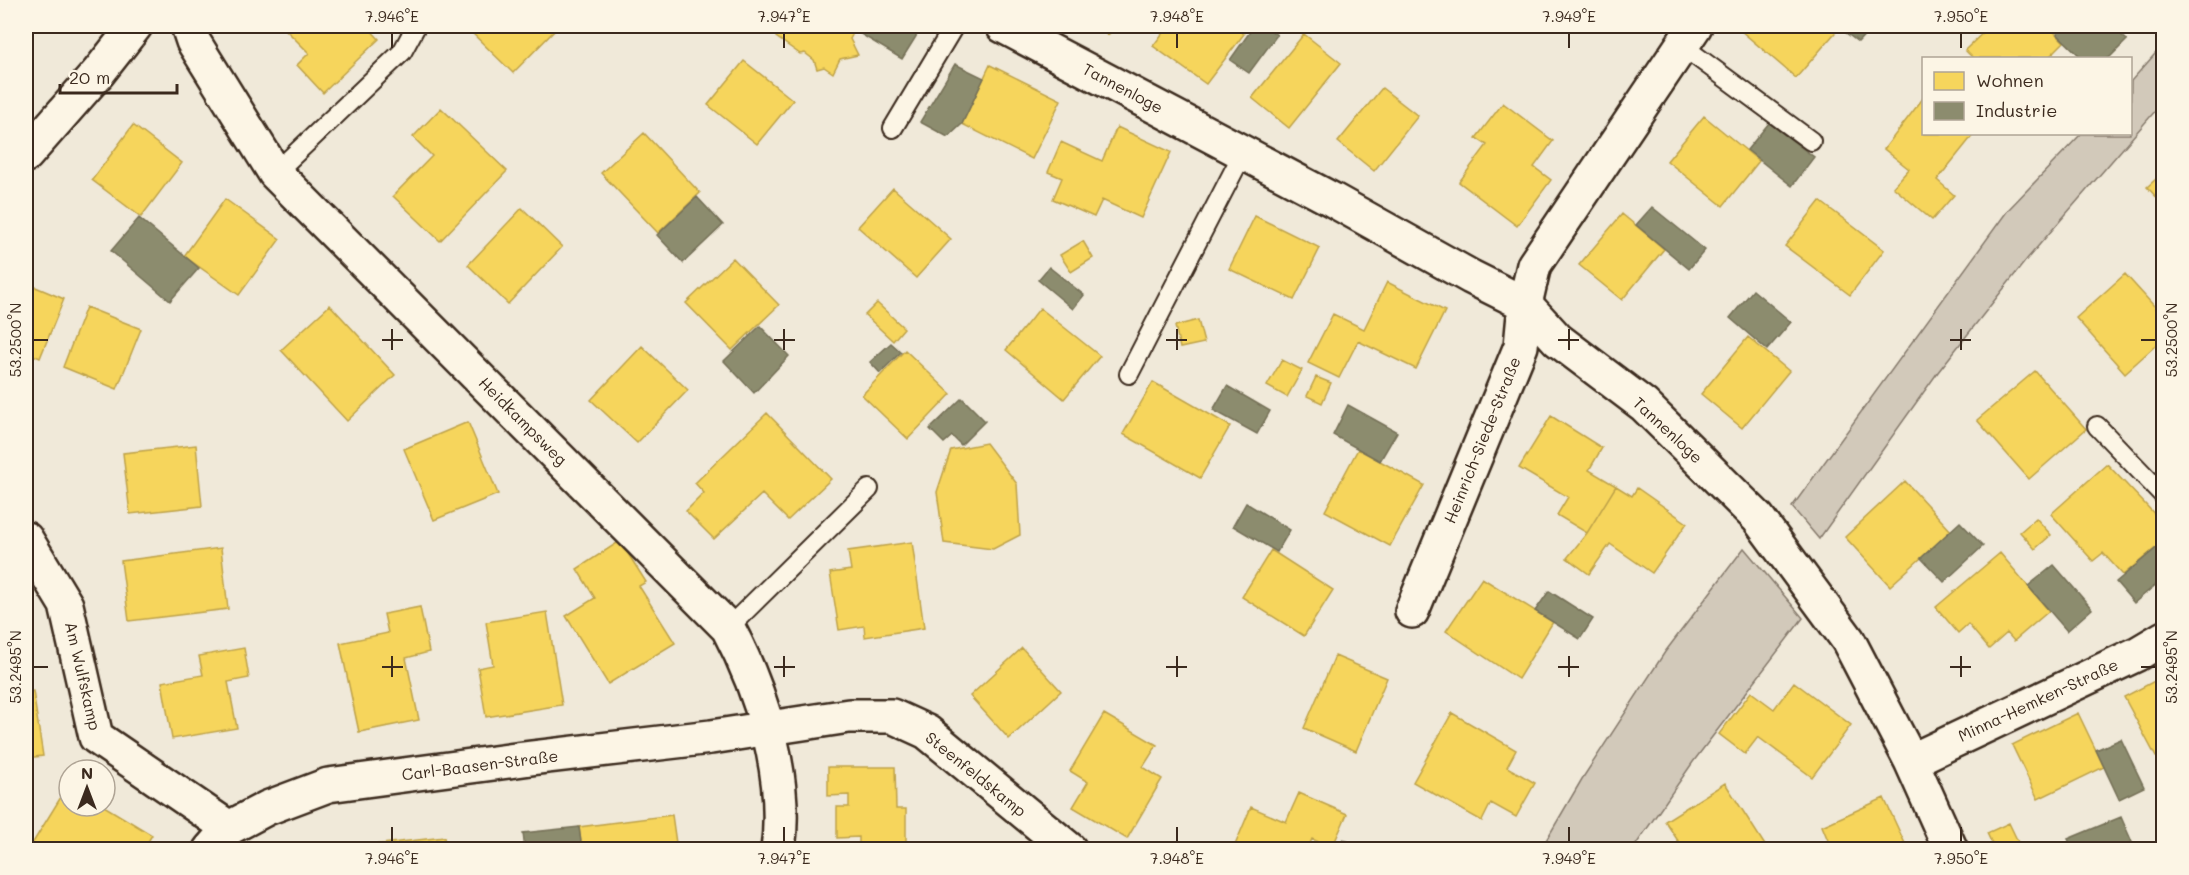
<svg xmlns="http://www.w3.org/2000/svg" width="2189" height="875" font-family="Mali,sans-serif">
	<style>
		.green { fill: #d2c9ba; stroke: #867a6c; stroke-width: 1.5 }
		.homes { fill: #f6d55c; stroke: #bea249; stroke-width: 1.5 }
		.industry { fill: #8c8c6e; stroke: #746f56; stroke-width: 1.5 }
		.lines { fill: none; stroke-linecap: round; stroke-linejoin: round }
		.service-casing { stroke: #3b2a1e; stroke-width: 22 }
		.minor-casing { stroke: #3b2a1e; stroke-width: 38 }
		.service { stroke: #fcf5e5; stroke-width: 18 }
		.minor { stroke: #fcf5e5; stroke-width: 33 }
		.ticks { fill: none; stroke: #3b2a1e; stroke-width: 2 }
		.labels { text-anchor: middle; stroke-width: 6; stroke-linejoin: round; paint-order: stroke }
		.street-label { font-size: 16px; fill: #3b2a1e; stroke: #fcf5e5 }
		.neatline { fill: none; stroke: #3b2a1e; stroke-width: 2 }
		.ticks-label { font-size: 15px; text-anchor: middle; fill: #3b2a1e }
	</style>
	<rect width="100%" height="100%" fill="#f0e9d9"/>
	<filter id="ink" filterUnits="userSpaceOnUse"><feTurbulence type="fractalNoise" baseFrequency=".0167" numOctaves="2"/><feDisplacementMap in="SourceGraphic" scale="12" xChannelSelector="R" yChannelSelector="G"/><feConvolveMatrix kernelMatrix="1 2 1 2 8 2 1 2 1" color-interpolation-filters="sRGB"/></filter>
	<g filter="url(#ink)">
		<path class="green" d="M2163 45V102L2027 259 1938 372 1819 539 1792 507 2008 210 2081 134H2130L2131 81Z
			M1744 548 1803 618 1693 762 1633 849H1541L1582 779 1665 652Z"/>
		<path class="homes" d="M282 26H367L379 39 323 93 297 65 309 53Z
			M468 26H554L557 28 513 73 466 27Z
			M783 26H857L850 39 858 55 840 59 833 73 824 67 817 69 814 60 805 53 800 54 776 37Z
			M1097 26H1116L1108 35Z
			M1168 26H1232L1244 34 1206 84 1153 46Z
			M1744 26H1837L1840 27 1796 78 1740 30Z
			M1990 26H2048L2064 42 2048 58H1973L1965 50Z
			M1304 34 1341 63 1289 128 1252 98Z
			M744 61 793 100 757 144 708 105Z
			M990 65 1061 100 1032 159 962 124Z
			M1382 88 1418 116 1374 171 1338 142Z
			M1924 97V134H1974L1937 180 1954 195 1932 220 1893 187 1909 169 1884 149Z
			M1503 103 1553 141 1534 167 1551 180 1517 226 1459 182 1487 145 1476 138Z
			M441 108 507 171 440 241 393 196 432 156 413 137Z
			M1704 116 1759 161 1723 206 1667 161Z
			M133 125 182 163 141 217 92 180Z
			M1117 127 1171 152 1141 218 1102 200 1094 217 1053 199 1062 178 1048 172 1061 142 1102 161Z
			M644 133 700 193 658 233 601 173Z
			M2164 172V205L2147 187Z
			M893 188 951 239 916 278 858 227Z
			M225 199 280 239 239 295 184 256Z
			M1820 201 1884 250 1850 295 1785 246Z
			M522 208 562 247 508 304 468 265Z
			M1622 214 1664 249 1622 300 1579 265Z
			M1255 216 1320 248 1294 300 1229 269Z
			M1083 241 1093 258 1071 272 1060 255Z
			M733 258 779 305 732 350 686 303Z
			M2125 274 2164 317V338L2125 373 2076 318Z
			M1387 282 1445 311 1416 369 1358 341 1339 378 1308 363 1333 314 1364 329Z
			M26 283 64 299 40 358 26 352Z
			M877 303 904 328 893 341 865 315Z
			M330 305 395 375 347 421 281 350Z
			M86 307 141 329 117 389 63 367Z
			M1040 308 1100 356 1064 399 1006 350Z
			M1198 320 1204 343 1180 348 1175 326Z
			M1748 337 1789 371 1742 428 1701 394Z
			M642 346 688 390 637 443 591 400Z
			M905 350 951 394 908 439 862 395Z
			M1282 360 1302 370 1287 397 1267 386Z
			M2035 371 2086 429 2029 479 1977 420Z
			M1316 377 1331 383 1322 403 1307 396Z
			M1153 382 1230 426 1200 478 1123 434Z
			M767 413 831 479 788 520 762 494 714 539 686 511 704 493 695 483Z
			M1551 416 1602 448 1589 470 1616 486 1587 533 1557 515 1568 497 1519 468Z
			M468 422 498 494 434 520 404 449Z
			M986 443 1017 484 1020 535 993 549 944 543 937 492 951 450Z
			M196 445 202 506 130 514 123 453Z
			M1358 449 1424 485 1390 546 1325 511Z
			M2107 464 2164 524V541L2123 575 2103 553 2093 561 2051 514Z
			M1905 481 1951 531 1890 586 1845 537Z
			M1616 486 1632 496 1637 488 1687 523 1652 573 1610 544 1589 574 1567 558 1587 533Z
			M2036 518 2051 535 2035 549 2020 532Z
			M620 541 646 582 639 586 675 643 608 684 566 616 595 598 577 569Z
			M912 542 924 628 865 637 864 626 839 630 830 573 851 570 848 551Z
			M221 548 228 609 129 621 121 561Z
			M1271 550 1333 590 1304 636 1242 597Z
			M2000 553 2049 611 2014 641 2007 633 1989 649 1968 624 1958 633 1936 607Z
			M1482 578 1553 622 1518 679 1446 631Z
			M420 607 429 652 406 658 419 720 359 732 340 643 388 633 384 614Z
			M547 612 562 705 486 717 478 668 493 665 486 622Z
			M244 648 249 678 228 682 237 728 172 739 162 682 203 675 199 656Z
			M1022 648 1061 691 1009 739 970 696Z
			M1335 656 1387 678 1356 751 1304 728Z
			M2164 676V753L2156 757 2124 697Z
			M1794 682 1851 725 1812 777 1758 737 1745 754 1719 734 1751 692 1774 709Z
			M33 691 43 756 26 758V692Z
			M1452 713 1516 750 1507 767 1535 783 1516 817 1491 803 1482 821 1413 782Z
			M2078 713 2104 767 2038 799 2012 745Z
			M1104 714 1157 745 1143 767 1162 779 1127 839 1073 807 1088 782 1070 771Z
			M828 767H895L896 809H906V849L915 850H859V837L837 838V807H849V795L828 796Z
			M1725 783 1768 850H1684L1665 821Z
			M69 784V806H104L152 835 143 850H41L32 844Z
			M1299 793 1347 814 1332 848 1312 839 1307 850H1233L1251 807 1286 822Z
			M1884 798 1908 850H1832L1822 826Z
			M672 815 677 850H582L579 827Z
			M2009 823 2021 848 1995 850 1987 833Z
			M444 837 446 850H365L364 846Z"/>
		<path class="industry" d="M857 26H912L920 30 902 59 854 30Z
			M1254 26H1264L1277 35 1249 73 1230 60Z
			M1837 26H1873L1858 42Z
			M2065 26H2111L2127 40 2109 58H2082L2057 34Z
			M955 64 984 78 962 124 948 137 920 122Z
			M1769 123 1814 157 1792 186 1747 150Z
			M697 197 723 225 683 263 657 235Z
			M1652 207 1705 250 1689 269 1636 225Z
			M139 218 199 268 170 301 111 251Z
			M1049 267 1084 295 1073 309 1038 280Z
			M1753 290 1791 322 1767 350 1730 318Z
			M760 326 789 356 754 393 724 361Z
			M891 343 901 352 880 373 870 362Z
			M1227 386 1270 411 1257 434 1213 410Z
			M962 398 985 421 961 445 952 436 944 443 930 429Z
			M1348 405 1397 432 1380 461 1333 435Z
			M1246 503 1290 530 1277 552 1233 526Z
			M1960 522 1983 546 1944 582 1921 558Z
			M2161 544 2164 547V578L2134 603 2116 582Z
			M2054 565 2092 609 2067 631 2028 586Z
			M1549 591 1593 619 1580 639 1535 611Z
			M2121 739 2144 787 2119 799 2096 750Z
			M2121 817 2132 842 2114 850H2073L2068 839Z
			M579 827 582 850H525L523 833Z
			M1343 839 1365 850H1338Z"/>
		<g class="lines">
			<defs>
				<path id="service" d="M1681 45 1811 141
					M893 128 954 26
					M275 173 402 52 416 26
					M1129 374 1243 153
					M2097 426 2164 496
					M728 628 869 489"/>
				<path id="minor" d="M188 26 193 41 275 173 728 628C762 692 788 776 778 850
					M1003 26 1333 200 1471 277 1525 304 1558 340 1644 405 1758 518 1848 640 1911 761 1951 850
					M26 155 98 73 135 26
					M26 539 66 605 96 737 229 828
					M1412 611 1521 346 1525 304 1534 265 1695 26
					M1911 761 2137 654 2164 638
					M210 850 229 828 267 808 328 785 531 758 711 737 849 716H892L927 732 1070 850"/>
			</defs>
			<use href="#service" class="service-casing"/>
			<use href="#minor" class="minor-casing"/>
			<use href="#service" class="service"/>
			<use href="#minor" class="minor"/>
		</g>
	</g>
	<path class="ticks" d="M392 33V48M784 33V48M1177 33V48M1569 33V48M1961 33V48M392 329V350M784 329V350M1177 329V350M1569 329V350M1961 329V350M33 340H48M382 340H403M774 340H795M1166 340H1187M1558 340H1579M1950 340H1971M2141 340H2156M392 656V677M784 656V677M1177 656V677M1569 656V677M1961 656V677M33 667H48M382 667H403M774 667H795M1166 667H1187M1558 667H1579M1950 667H1971M2141 667H2156M392 827V842M784 827V842M1177 827V842M1569 827V842M1961 827V842"/>
	<g class="labels">
		<g class="street-label">
			<text transform="translate(1123 88) rotate(28)" y="6">Tannenloge</text>
			<text transform="translate(523 421) rotate(45)" y="6">Heidkampsweg</text>
			<text transform="translate(1668 430) rotate(43)" y="6">Tannenloge</text>
			<text transform="translate(1482 440) rotate(-68)" y="6">Heinrich-Siede-Straße</text>
			<text transform="translate(83 676) rotate(77)" y="6">Am Wulfskamp</text>
			<text transform="translate(2038 700) rotate(-25)" y="6">Minna-Hemken-Straße</text>
			<text transform="translate(480 765) rotate(-7)" y="6">Carl-Baasen-Straße</text>
			<text transform="translate(976 774) rotate(39)" y="6">Steenfeldskamp</text>
		</g>
	</g>
	<rect width="2189" height="875" fill="none" stroke="#fcf5e5" stroke-width="66"/>
	<rect x="1922" y="57" width="210" height="78" fill="#fcf5e5" stroke="#afa495" stroke-width="1.5"/>
	<rect x="1934" y="72" width="30" height="18" fill="#f6d55c" stroke="#afa495" stroke-width="1.5"/>
	<text x="1976" y="87" font-size="18" fill="#3b2a1e">Wohnen</text>
	<rect x="1934" y="102" width="30" height="18" fill="#8c8c6e" stroke="#afa495" stroke-width="1.5"/>
	<text x="1976" y="117" font-size="18" fill="#3b2a1e">Industrie</text>
	<g transform="translate(87 788)"><circle r="28" fill="#fcf5e5" stroke="#afa495" stroke-width="1.5"/>
	<path d="M0-4.5L10 22L0 15L-10 22Z" fill="#3b2a1e"/>
	<text y="-9" font-size="16" font-weight="bold" text-anchor="middle" fill="#3b2a1e">N</text>
	</g>
	<path d="M60 84v9h117v-9" fill="none" stroke="#3b2a1e" stroke-width="3"/>
	<text x="69" y="84" font-size="18" fill="#3b2a1e" stroke="#fcf5e5" stroke-width="4.5" paint-order="stroke">20 m</text>
	<rect x="33" y="33" width="2123" height="809" class="neatline"/>
	<g class="ticks-label">
		<text x="392" y="22">7.946°E</text>
		<text x="784" y="22">7.947°E</text>
		<text x="1177" y="22">7.948°E</text>
		<text x="1569" y="22">7.949°E</text>
		<text x="1961" y="22">7.950°E</text>
		<text transform="translate(16 340) rotate(-90)" y="5">53.2500°N</text>
		<text transform="translate(2172 340) rotate(-90)" y="5">53.2500°N</text>
		<text transform="translate(16 667) rotate(-90)" y="5">53.2495°N</text>
		<text transform="translate(2172 667) rotate(-90)" y="5">53.2495°N</text>
		<text x="392" y="864">7.946°E</text>
		<text x="784" y="864">7.947°E</text>
		<text x="1177" y="864">7.948°E</text>
		<text x="1569" y="864">7.949°E</text>
		<text x="1961" y="864">7.950°E</text>
	</g>
</svg>
